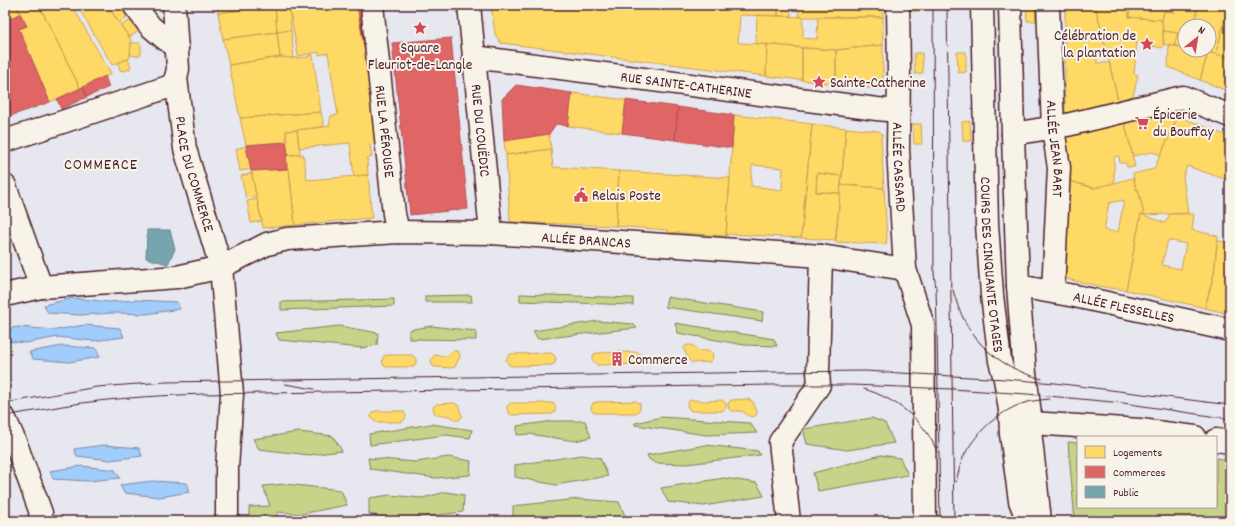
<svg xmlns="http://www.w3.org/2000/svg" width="1235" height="526" font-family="Dekko,sans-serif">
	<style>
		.green { fill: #c5d489; stroke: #887a5a }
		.water { fill: #a0cdfb; stroke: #7e87a8 }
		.homes { fill: #ffd966; stroke: #c9a154; fill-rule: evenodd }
		.shops { fill: #e06666; stroke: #b35154 }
		.public { fill: #76a5af; stroke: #697d87 }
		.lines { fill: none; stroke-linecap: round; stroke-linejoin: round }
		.minor-casing { stroke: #4a1f2b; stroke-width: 25 }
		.minor { stroke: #f7f3e8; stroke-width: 22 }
		.tram { stroke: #4a1f2b; stroke-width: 1 }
		.labels { text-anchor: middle; stroke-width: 4; stroke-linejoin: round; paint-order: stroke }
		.poi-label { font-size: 15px; fill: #4a1f2b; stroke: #f7f3e8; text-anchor: start }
		.street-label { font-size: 15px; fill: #4a1f2b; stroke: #f7f3e8 }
		.neighbourhood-label { font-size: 16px; letter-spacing: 1px; fill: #4a1f2b; stroke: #f7f3e8 }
	</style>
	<rect width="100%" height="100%" fill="#e7e7ef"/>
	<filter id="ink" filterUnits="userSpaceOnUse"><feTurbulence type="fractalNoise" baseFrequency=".025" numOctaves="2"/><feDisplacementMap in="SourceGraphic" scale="8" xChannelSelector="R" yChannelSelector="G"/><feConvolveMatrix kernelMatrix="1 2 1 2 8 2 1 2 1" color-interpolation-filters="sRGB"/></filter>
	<g filter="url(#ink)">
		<path class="green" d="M520 294 633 298V305L520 301Z
			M471 295 472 302H425V296Z
			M667 297 763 312 762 321 665 307Z
			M394 299V306L281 310V302Z
			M598 321 633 324 637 328 538 339 533 331Z
			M675 323 774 339 777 346 744 345 678 333Z
			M339 326 378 333 377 345 362 348 279 340 276 333Z
			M431 326 476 331V340L409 339V330Z
			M661 417 750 423 757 433 707 435 635 425V423Z
			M872 418 885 423 894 443 847 450 807 444 803 429Z
			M554 421H585L591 437 575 441 529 434 517 435V426Z
			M431 424 472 430 470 438 446 435 370 445 369 434Z
			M299 432 333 436 342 451 309 455 259 449 253 439Z
			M1068 442 1078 443V507H1216V458L1230 461V521H1075Z
			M706 445 758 451 760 455 687 464 655 463 649 459 647 455Z
			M582 455 600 458 608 476 556 485 515 477V465Z
			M881 455 900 458 908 475 818 491 813 473Z
			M448 457 471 461 470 475 436 478 370 469 368 458 416 462Z
			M724 478 757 483 764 496 704 506 668 502 661 488Z
			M285 484 341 490 347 505 301 514 277 512V521H249V507L270 506 263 486Z
			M446 492 464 495 463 512 397 520 369 514V498L390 495 422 498Z
			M578 499 619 502 626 518 607 521H546L513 516V506Z"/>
		<path class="water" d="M73 298 108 302 136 300 177 302 180 309 146 314 113 313 80 315 48 313 44 305Z
			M85 325 120 328 124 337 93 341 58 337 26 343 5 341V329L19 327 55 330Z
			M62 346 96 348 100 357 69 362 33 359 29 352Z
			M104 445 139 448 142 456 110 460 77 456 74 449Z
			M82 466 115 470 120 478 88 481 53 479 50 471Z
			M152 481 187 483 190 492 159 497 124 493 120 485Z"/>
		<path class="homes" d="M5 5H16L20 14 5 21Z
			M16 5H39L80 88 50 102 19 29 27 26Z
			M39 5H72L108 69H109L111 74 80 88Z
			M77 5H107L131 40 130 58 112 65Z
			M216 5H275L218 13Z
			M275 5H289L291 30 277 32Z
			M275 5 277 32 223 39 218 13Z
			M289 5H357L366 53 376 143 370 145 372 157 367 158 368 175 354 176 350 143 299 148 297 130 329 126 331 116 338 115 328 53 319 55V52L298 56Z
			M491 5H778V16L740 15 738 43 767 44 766 76 501 43 495 34Z
			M778 5H791V16H778Z
			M798 5H883V17H803L799 16Z
			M911 5H919L920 11H912Z
			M957 5H965V10H957Z
			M1026 5H1035L1036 21H1027Z
			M1065 5H1095L1107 54H1097V63H1109L1119 105H1115L1114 101 1068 114 1065 112Z
			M1095 5H1129V17L1162 20 1164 44 1162 48 1103 35Z
			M1129 5H1176L1174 12 1164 11 1162 20 1129 17Z
			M1176 5H1197L1196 26H1185V48L1174 46 1178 33 1163 31 1162 20 1164 11 1174 12Z
			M1197 5H1230L1229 15 1226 14 1216 54 1196 50H1209V26H1196Z
			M119 7H121L126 16V18L119 23 112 12Z
			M1230 13V58L1216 54 1226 14 1229 15Z
			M757 15 803 17V38L817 39 818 17H883V45L836 50 756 44Z
			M129 21 131 22 137 30 136 33 129 37 121 26Z
			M291 30 294 58 280 57 277 32Z
			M1163 31 1178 33 1174 46 1163 44Z
			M277 32 280 57 229 65 223 39Z
			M1103 35 1137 42 1134 74 1138 75 1133 96 1118 100Z
			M131 43H139L141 45V54L138 56 130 55Z
			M767 44 802 48V80L766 76Z
			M1169 44 1185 48V50H1196L1208 52 1200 80 1168 67Z
			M883 45V84L878 89 836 84V50Z
			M802 48 836 50V84L802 80Z
			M957 52H966V72L958 73Z
			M1208 52 1230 58V92L1200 80Z
			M914 53H922L923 73 915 74Z
			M309 55H313L321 112 240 118 229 65 280 57 294 58 309 57Z
			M128 59 131 67 130 69 123 71 120 70 118 63Z
			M572 93 626 100 622 133 568 126Z
			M1163 110 1178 116 1161 155 1152 152 1133 156 1124 120Z
			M321 112 324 127 286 131V142L246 145 240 118Z
			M734 115 812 124 801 238 729 234 728 235 726 236ZM752 165 783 168 782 190 751 186Z
			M1178 116 1230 137V181L1187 166 1183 177 1188 213 1144 215 1138 189 1136 190 1133 174 1154 169Z
			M1124 120 1135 167H1127L1126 163H1120L1119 156 1114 157V183L1094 188 1066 180V135Z
			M970 121 971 141H963L962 122Z
			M812 124 846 128 842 176 817 173 816 192 840 193 836 240 801 238Z
			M913 124H921L922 144H914Z
			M846 128 879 131 882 134V137H881L884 188 841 185Z
			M297 130 300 154 288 155 286 131Z
			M549 134 551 149 506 155 504 141Z
			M246 146 251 169 240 171 236 149Z
			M551 149 553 167 619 171 616 226 512 222 510 221 506 155Z
			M303 154 307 180 368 175 372 218 295 225 289 169H287L286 156Z
			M273 169H289L295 225 263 228 251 171 273 170Z
			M619 171 730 178 726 236 667 232V230L616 226Z
			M252 173 256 196 246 198 241 176Z
			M817 173 842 176 840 193 816 192Z
			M1133 178 1136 190 1138 189 1144 215 1141 214 1126 290 1114 288V289L1066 279V180L1094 188ZM1124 200 1118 232 1104 230 1109 203Z
			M841 185 884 188 887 238 886 244 835 242Z
			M257 199 262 221 251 223 247 201Z
			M1141 214 1165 223 1170 214H1194L1192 230 1218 236 1214 273 1205 308 1126 290ZM1168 240 1186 244 1181 269 1162 265Z
			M1217 241 1230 242V314L1205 308 1214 273Z
			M688 345H692L699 351H709L712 353 713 357 712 360 710 362 692 363 690 361 684 350V347Z
			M453 351H457L460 354V356L455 367 452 368 435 367 432 365 431 361 433 357 435 355 445 356 448 355Z
			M637 352 640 354 641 358V361L637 364 597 365 595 363 592 359 594 354 597 353Z
			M551 353 554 355 556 359 554 364 551 365 511 366 509 365 506 360 508 356 511 354Z
			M386 355H412L416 359V364L412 367H386L384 366 382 361 384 356Z
			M748 399 753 402 755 407 757 411V414L753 417 749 416 742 411H732L729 409 728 405 729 402 731 400Z
			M692 400 707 401 722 400 726 403V408L722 411H692L690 410 687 406 689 401Z
			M636 401 640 404V409L636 413H596L593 412 591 408 593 403 596 402Z
			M454 403 459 406 460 411 462 415V417L459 420H455L451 416 437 415 435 413 433 409 434 406 437 404Z
			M511 403H552L554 404 556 408 554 413 552 414 512 415 509 413 507 409V406Z
			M376 411H401L404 412 406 416 405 419 402 422H376L374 421 371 417 373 412Z"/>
		<path class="shops" d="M357 5H360L366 53H365Z
			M20 14 27 26 19 29 50 102 5 118V21Z
			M451 38 468 209 410 215 392 43Z
			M105 76 109 87 87 97 83 87Z
			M516 85 572 93 568 126 556 124 549 134 504 141 502 99Z
			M83 87 87 97 61 109 57 99Z
			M626 100 678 107 675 140 622 133Z
			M678 107 734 115 732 148 675 140Z
			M286 142 288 155 286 156 287 169 251 171 246 145Z"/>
		<path class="public" d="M147 230H170L175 249 168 264 146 258Z"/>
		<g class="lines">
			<defs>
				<g id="minor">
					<path d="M134 5 150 26 164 38 177 47"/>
					<path id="s1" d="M372 5 394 214 398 232"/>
					<path id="s2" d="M469 5 491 233"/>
					<path id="s3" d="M898 5 899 73 898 149 905 269 923 325 925 521"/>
					<path id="s4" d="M982 5 987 224 992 295 1000 361 1005 379 1010 410 1011 434 1020 501 1028 521"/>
					<path d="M1010 5 1013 134 1018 286 1025 373 1031 423 1030 430 1040 521"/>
					<path id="s5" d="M1048 5 1053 128 1059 168 1053 291"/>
					<path id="s6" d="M474 57 877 109 898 111"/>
					<path id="s7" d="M176 78 185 149 221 267 232 394 227 468V521"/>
					<path d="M1013 134 1067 125 1183 97 1230 116"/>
					<path d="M5 141 171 86 176 78 178 69 174 5"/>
					<path d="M5 186 41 287"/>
					<path id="s8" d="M1018 286 1075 296 1230 330"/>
					<path id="s9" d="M5 295 41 287 177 277 221 267 267 244 287 239 398 232 491 233 821 256 905 269"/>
					<path d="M5 419 16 444 41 513 39 521"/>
					<path d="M1031 423 1140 430 1195 437"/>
					<path d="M1216 440 1230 442"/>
					<path d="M789 521 780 442 819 385 818 372 821 256"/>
				</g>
			</defs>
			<use href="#minor" class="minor-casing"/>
			<use href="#minor" class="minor"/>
			<path class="tram" d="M933 5 934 274 936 288 937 327 940 521
				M947 5 954 521
				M953 290C965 338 995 366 1042 379
				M285 384 314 389
				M864 389C895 398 926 421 937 452
				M5 403 97 387 166 382 774 372 865 371 1005 379 1055 383 1230 405
				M5 417C17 413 29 412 41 410 94 399 149 396 203 394L773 385H851L952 389 1027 394 1123 403 1230 419
				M956 482C958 474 960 465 963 458 974 434 997 413 1021 404 1030 401 1040 400 1049 399"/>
		</g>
	</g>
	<defs>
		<symbol id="sight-bare" viewBox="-9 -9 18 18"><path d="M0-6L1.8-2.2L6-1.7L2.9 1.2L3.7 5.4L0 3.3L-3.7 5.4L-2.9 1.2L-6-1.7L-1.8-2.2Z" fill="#d1495b" stroke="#f7f3e8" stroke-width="2.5" paint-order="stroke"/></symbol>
		<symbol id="supermarket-bare" viewBox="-9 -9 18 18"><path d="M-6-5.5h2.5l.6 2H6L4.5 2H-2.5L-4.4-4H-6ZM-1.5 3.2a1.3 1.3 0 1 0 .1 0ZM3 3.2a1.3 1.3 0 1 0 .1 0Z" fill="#d1495b" stroke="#f7f3e8" stroke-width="2.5" paint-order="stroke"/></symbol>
		<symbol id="civic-bare" viewBox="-9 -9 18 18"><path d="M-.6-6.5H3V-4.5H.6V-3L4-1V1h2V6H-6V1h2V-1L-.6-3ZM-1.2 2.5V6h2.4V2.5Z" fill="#d1495b" stroke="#f7f3e8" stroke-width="2.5" paint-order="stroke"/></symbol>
		<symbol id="building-bare" viewBox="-9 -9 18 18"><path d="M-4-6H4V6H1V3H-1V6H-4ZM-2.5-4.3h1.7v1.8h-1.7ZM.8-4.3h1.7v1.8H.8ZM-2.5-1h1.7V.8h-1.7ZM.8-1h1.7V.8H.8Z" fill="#d1495b" stroke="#f7f3e8" stroke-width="2.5" paint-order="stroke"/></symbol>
	</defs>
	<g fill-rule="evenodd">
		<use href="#sight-bare" x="410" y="18" width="20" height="20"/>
		<use href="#sight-bare" x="1137" y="34" width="20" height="20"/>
		<use href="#sight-bare" x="809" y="72" width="20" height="20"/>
		<use href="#supermarket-bare" x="1132" y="113" width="20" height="20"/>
		<use href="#civic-bare" x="571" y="185" width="20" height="20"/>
		<use href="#building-bare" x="607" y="349" width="20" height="20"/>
	</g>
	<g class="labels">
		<g class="poi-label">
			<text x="1136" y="40" text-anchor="end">Célébration de<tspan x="1136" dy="17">la plantation</tspan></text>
			<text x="420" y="52" text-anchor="middle">Square<tspan x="420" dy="17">Fleuriot-de-Langle</tspan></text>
			<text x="830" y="87">Sainte-Catherine</text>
			<text x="1153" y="119">Épicerie<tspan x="1153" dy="17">du Bouffay</tspan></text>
			<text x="592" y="200">Relais Poste</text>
			<text x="628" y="364">Commerce</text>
		</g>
		<g class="street-label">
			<text dy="5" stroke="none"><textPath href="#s6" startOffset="214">RUE SAINTE-CATHERINE</textPath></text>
			<text dy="5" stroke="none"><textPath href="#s1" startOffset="127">RUE LA PÉROUSE</textPath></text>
			<text dy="5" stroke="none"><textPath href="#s2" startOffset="126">RUE DU COUËDIC</textPath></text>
			<text dy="5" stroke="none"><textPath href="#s5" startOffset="144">ALLÉE JEAN BART</textPath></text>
			<text dy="5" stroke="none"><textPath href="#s3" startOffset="162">ALLÉE CASSARD</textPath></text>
			<text dy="5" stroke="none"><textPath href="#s7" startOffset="98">PLACE DU COMMERCE</textPath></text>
			<text dy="5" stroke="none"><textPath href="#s9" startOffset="590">ALLÉE BRANCAS</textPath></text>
			<text dy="5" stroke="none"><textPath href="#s4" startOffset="260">COURS DES CINQUANTE OTAGES</textPath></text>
			<text dy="5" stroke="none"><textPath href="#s8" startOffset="108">ALLÉE FLESSELLES</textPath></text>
		</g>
		<g class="neighbourhood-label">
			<text x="101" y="169">COMMERCE</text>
		</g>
	</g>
	<rect width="1235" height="526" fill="none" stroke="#f7f3e8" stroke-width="20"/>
	<rect x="10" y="10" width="1215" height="506" fill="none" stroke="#4a1f2b" stroke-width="1.5" filter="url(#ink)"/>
	<rect x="1077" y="436" width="140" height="72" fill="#f7f3e8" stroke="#b29e9c"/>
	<rect x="1085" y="446" width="20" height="12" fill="#ffd966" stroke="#b29e9c"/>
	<text x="1113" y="456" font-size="12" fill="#4a1f2b">Logements</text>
	<rect x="1085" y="466" width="20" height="12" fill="#e06666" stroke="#b29e9c"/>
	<text x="1113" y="476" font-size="12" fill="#4a1f2b">Commerces</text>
	<rect x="1085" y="486" width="20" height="12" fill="#76a5af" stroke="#b29e9c"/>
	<text x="1113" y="496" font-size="12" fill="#4a1f2b">Public</text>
	<g transform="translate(1197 38) rotate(30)"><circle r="19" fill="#f7f3e8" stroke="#b29e9c"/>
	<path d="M0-3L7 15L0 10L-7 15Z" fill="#d1495b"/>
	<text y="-6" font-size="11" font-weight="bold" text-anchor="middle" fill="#4a1f2b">N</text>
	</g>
</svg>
